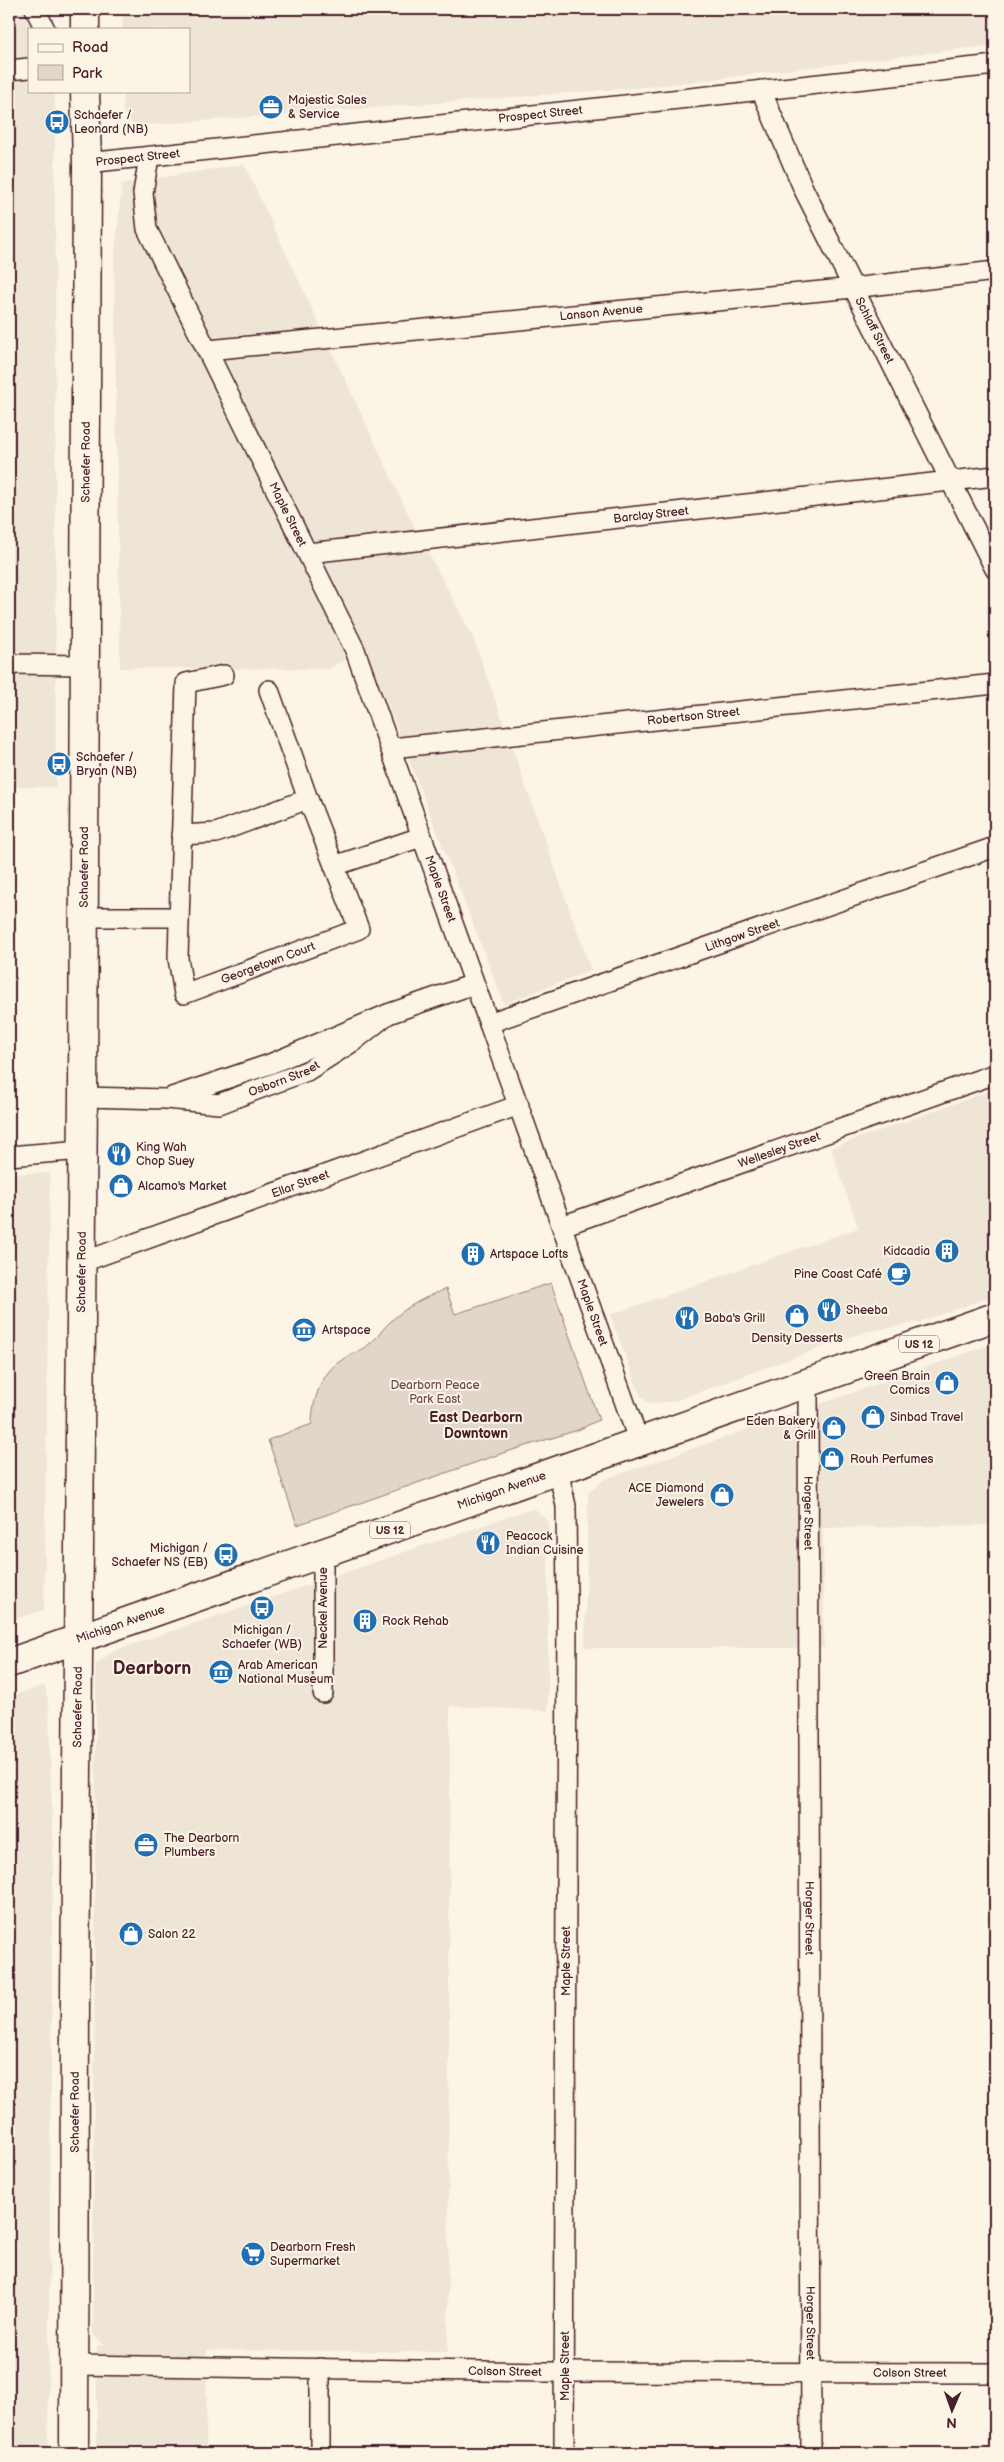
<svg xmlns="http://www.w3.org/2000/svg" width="1004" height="2462" font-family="'Balsamiq Sans',sans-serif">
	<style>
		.built { fill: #eee5d7 }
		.green { fill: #e2d5ca; stroke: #967a7a }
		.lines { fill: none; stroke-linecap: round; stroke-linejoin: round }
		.minor-casing { stroke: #4a1f2b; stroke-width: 22 }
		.secondary-casing { stroke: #4a1f2b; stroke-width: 31 }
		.primary-casing { stroke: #4a1f2b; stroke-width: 31 }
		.minor { stroke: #fcf5e5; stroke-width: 19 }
		.secondary { stroke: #fcf5e5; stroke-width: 28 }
		.primary { stroke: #fcf5e5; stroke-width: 28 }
		.labels { text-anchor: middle; stroke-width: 4; stroke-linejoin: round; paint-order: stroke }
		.shield { fill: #fcf5e5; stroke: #7f5f63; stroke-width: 1 }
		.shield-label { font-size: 11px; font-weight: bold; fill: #4a1f2b }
		.poi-label { font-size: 12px; fill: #4a1f2b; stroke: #fcf5e5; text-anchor: start }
		.street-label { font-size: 12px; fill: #4a1f2b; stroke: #fcf5e5 }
		.park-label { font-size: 12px; fill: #704c53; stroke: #fcf5e5 }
		.neighbourhood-label { font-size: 14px; font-weight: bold; fill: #4a1f2b; stroke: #fcf5e5 }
		.district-label { font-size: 18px; font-weight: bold; fill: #4a1f2b; stroke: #fcf5e5 }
	</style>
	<rect width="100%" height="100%" fill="#fcf5e5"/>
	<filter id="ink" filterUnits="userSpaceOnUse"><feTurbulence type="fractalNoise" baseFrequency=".02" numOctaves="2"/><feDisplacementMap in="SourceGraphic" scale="10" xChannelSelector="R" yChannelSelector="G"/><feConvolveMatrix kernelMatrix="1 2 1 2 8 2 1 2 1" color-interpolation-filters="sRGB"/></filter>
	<g filter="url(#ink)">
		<path class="built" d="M9 9H54L46 29H29V91H55L56 787H9Z
			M123 9H995V45L647 87 135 126 123 113V91H189V29H123Z
			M244 164 413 524 473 637 591 970 504 1004 365 647 329 669 120 668 114 264 122 184Z
			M995 1089V1295L920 1322 865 1332 672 1402 648 1403 641 1397 610 1315 858 1228 831 1148Z
			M50 1173 44 1610 9 1621V1174Z
			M995 1343V1525L823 1528 824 1648H585L588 1493 605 1479Z
			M534 1508 548 1521V1711L450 1706 448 2352 207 2350 206 2453H97V2345H104L93 2334 96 1664 113 1651Z
			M45 1685 49 1708 53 1852 48 2453H9V1697Z"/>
		<path class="green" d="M551 1283 599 1420 578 1430 503 1453 297 1525 268 1440 312 1424C312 1401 321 1372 342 1360 353 1353 365 1349 375 1339 380 1334 384 1327 390 1322 407 1306 425 1297 446 1289L455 1314Z"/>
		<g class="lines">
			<defs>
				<g id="minor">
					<path d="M35 9 45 29"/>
					<path d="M9 70 29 68"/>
					<path id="s1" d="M761 90 804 190 995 569"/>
					<path id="s2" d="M149 157 143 193 147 229 355 650 639 1442"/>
					<path id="s3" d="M87 163 995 65"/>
					<path id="s4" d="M208 350 853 288 995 271"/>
					<path id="s5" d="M308 553 995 476"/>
					<path d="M9 664 84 665"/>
					<path id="s6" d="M224 675 186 683 178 958 184 994 359 929 308 799 269 690"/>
					<path id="s7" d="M391 748 995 684"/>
					<path d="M181 835 216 833 308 799"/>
					<path d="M334 866 421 837"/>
					<path d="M83 917H179"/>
					<path id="s8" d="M489 1023 995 847"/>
					<path id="s9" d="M83 1097 166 1099 219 1104 307 1071 354 1041 388 1014"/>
					<path d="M172 1097 270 1064 388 1014 474 984"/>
					<path d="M9 1156 82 1150"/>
					<path id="s10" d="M562 1226 995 1074"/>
					<path id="s11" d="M80 1263 519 1105"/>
					<path id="s12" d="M808 1383 811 2453"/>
					<path d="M558 1470 566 1506 567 1606 564 2453"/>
					<path d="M323 1693V1553"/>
					<path id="s13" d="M75 2365 546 2372 995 2373"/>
					<path d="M320 2453V2368"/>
				</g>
				<g id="secondary">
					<path d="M85 29V9"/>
					<path id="s14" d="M74 2453 75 1994 83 1097 87 163 85 91"/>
				</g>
				<g id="primary">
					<path id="s15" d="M9 1663 995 1317"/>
				</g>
			</defs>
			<use href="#minor" class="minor-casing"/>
			<use href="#secondary" class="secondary-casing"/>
			<use href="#primary" class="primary-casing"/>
			<use href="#minor" class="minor"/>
			<use href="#secondary" class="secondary"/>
			<use href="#primary" class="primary"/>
		</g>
	</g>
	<defs>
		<symbol id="office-disc" viewBox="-11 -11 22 22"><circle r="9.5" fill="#1f6fb2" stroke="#fcf5e5"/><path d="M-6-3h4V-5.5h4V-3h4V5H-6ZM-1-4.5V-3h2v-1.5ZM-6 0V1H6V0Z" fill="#fff"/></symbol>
		<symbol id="bus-disc" viewBox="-11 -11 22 22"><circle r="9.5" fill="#1f6fb2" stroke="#fcf5e5"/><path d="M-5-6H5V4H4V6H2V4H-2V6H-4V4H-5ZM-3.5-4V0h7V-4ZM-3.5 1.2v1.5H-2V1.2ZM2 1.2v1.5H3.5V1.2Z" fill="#fff"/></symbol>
		<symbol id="restaurant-disc" viewBox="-11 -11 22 22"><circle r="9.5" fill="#1f6fb2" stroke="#fcf5e5"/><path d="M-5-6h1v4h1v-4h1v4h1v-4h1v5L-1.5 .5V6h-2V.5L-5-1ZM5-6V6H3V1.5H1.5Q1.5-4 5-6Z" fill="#fff"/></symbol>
		<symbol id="shop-disc" viewBox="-11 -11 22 22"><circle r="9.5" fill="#1f6fb2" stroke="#fcf5e5"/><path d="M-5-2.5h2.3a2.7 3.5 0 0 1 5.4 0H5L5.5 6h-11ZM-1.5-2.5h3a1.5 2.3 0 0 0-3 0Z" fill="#fff"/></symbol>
		<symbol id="building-disc" viewBox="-11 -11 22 22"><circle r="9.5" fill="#1f6fb2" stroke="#fcf5e5"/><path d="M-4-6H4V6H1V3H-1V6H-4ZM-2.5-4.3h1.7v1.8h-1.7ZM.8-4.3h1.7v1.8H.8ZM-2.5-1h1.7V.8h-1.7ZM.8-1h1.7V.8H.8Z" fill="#fff"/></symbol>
		<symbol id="cafe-disc" viewBox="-11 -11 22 22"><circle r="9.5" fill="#1f6fb2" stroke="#fcf5e5"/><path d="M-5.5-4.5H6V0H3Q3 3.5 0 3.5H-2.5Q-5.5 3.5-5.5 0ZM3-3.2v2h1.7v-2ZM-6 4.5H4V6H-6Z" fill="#fff"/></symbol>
		<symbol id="museum-disc" viewBox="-11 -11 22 22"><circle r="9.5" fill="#1f6fb2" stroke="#fcf5e5"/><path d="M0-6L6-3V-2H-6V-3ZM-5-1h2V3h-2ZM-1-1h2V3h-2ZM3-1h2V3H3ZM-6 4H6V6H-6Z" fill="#fff"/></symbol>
		<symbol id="supermarket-disc" viewBox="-11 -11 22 22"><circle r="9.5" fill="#1f6fb2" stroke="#fcf5e5"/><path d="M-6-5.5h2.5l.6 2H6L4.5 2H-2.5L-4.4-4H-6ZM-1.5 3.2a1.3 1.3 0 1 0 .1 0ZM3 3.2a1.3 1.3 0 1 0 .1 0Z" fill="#fff"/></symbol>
	</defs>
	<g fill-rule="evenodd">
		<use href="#office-disc" x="257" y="93" width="28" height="28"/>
		<use href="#bus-disc" x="43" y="108" width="28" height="28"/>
		<use href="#bus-disc" x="45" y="750" width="28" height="28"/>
		<use href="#restaurant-disc" x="105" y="1140" width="28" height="28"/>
		<use href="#shop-disc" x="107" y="1172" width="28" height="28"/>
		<use href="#building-disc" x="933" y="1237" width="28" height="28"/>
		<use href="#building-disc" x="459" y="1240" width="28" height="28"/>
		<use href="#cafe-disc" x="885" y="1260" width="28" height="28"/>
		<use href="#restaurant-disc" x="815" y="1296" width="28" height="28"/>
		<use href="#shop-disc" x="783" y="1302" width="28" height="28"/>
		<use href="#restaurant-disc" x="673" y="1304" width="28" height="28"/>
		<use href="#museum-disc" x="290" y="1316" width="28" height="28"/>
		<use href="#shop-disc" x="933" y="1369" width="28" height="28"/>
		<use href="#shop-disc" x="859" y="1403" width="28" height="28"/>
		<use href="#shop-disc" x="820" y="1414" width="28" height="28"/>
		<use href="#shop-disc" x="818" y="1445" width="28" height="28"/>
		<use href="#shop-disc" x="708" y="1481" width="28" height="28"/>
		<use href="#restaurant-disc" x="474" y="1529" width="28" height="28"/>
		<use href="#bus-disc" x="212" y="1541" width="28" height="28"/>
		<use href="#bus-disc" x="248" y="1594" width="28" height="28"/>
		<use href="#building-disc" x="351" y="1607" width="28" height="28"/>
		<use href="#museum-disc" x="207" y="1658" width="28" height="28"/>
		<use href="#office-disc" x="132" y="1831" width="28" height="28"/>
		<use href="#shop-disc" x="117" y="1920" width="28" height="28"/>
		<use href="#supermarket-disc" x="239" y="2240" width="28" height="28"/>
	</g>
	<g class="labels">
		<g class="shield">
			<rect x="899" y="1335.5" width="40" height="17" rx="4"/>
			<rect x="370" y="1521.5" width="40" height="17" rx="4"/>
		</g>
		<g class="shield-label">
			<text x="919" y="1348">US 12</text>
			<text x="390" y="1534">US 12</text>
		</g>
		<g class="poi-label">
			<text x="288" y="104">Majestic Sales<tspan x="288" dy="14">&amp; Service</tspan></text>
			<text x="74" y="119">Schaefer /<tspan x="74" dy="14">Leonard (NB)</tspan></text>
			<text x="76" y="761">Schaefer /<tspan x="76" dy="14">Bryan (NB)</tspan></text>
			<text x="136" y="1151">King Wah<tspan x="136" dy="14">Chop Suey</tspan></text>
			<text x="138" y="1190">Alcamo's Market</text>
			<text x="930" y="1255" text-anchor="end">Kidcadia</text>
			<text x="490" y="1258">Artspace Lofts</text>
			<text x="882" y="1278" text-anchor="end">Pine Coast Café</text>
			<text x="846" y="1314">Sheeba</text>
			<text x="704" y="1322">Baba's Grill</text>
			<text x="322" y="1334">Artspace</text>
			<text x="797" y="1342" text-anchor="middle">Density Desserts</text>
			<text x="930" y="1380" text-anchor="end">Green Brain<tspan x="930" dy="14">Comics</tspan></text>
			<text x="890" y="1421">Sinbad Travel</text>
			<text x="816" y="1425" text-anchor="end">Eden Bakery<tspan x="816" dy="14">&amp; Grill</tspan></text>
			<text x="850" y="1463">Rouh Perfumes</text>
			<text x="704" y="1492" text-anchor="end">ACE Diamond<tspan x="704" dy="14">Jewelers</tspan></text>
			<text x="506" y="1540">Peacock<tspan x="506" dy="14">Indian Cuisine</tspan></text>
			<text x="208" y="1552" text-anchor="end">Michigan /<tspan x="208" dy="14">Schaefer NS (EB)</tspan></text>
			<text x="382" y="1625">Rock Rehab</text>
			<text x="262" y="1634" text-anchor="middle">Michigan /<tspan x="262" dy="14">Schaefer (WB)</tspan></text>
			<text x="238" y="1669">Arab American<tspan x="238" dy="14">National Museum</tspan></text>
			<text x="164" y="1842">The Dearborn<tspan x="164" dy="14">Plumbers</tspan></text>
			<text x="148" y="1938">Salon 22</text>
			<text x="270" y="2251">Dearborn Fresh<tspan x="270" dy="14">Supermarket</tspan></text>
		</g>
		<g class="street-label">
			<text dy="4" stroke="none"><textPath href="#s3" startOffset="456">Prospect Street</textPath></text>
			<text dy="4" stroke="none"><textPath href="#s3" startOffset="51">Prospect Street</textPath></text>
			<text dy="4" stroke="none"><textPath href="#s4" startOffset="395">Lanson Avenue</textPath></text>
			<text dy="4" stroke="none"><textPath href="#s1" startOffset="266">Schlaff Street</textPath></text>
			<text dy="4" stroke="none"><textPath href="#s14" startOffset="1991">Schaefer Road</textPath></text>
			<text dy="4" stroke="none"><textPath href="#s2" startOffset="391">Maple Street</textPath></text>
			<text dy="4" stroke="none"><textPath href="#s5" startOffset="345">Barclay Street</textPath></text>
			<text dy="4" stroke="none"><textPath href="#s7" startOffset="304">Robertson Street</textPath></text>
			<text dy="4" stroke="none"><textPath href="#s14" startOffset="1586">Schaefer Road</textPath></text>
			<text dy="4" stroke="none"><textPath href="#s2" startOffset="796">Maple Street</textPath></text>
			<text dy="4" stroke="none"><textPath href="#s8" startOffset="268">Lithgow Street</textPath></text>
			<text dy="4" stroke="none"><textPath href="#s6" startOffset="440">Georgetown Court</textPath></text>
			<text dy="4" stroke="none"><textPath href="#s9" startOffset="206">Osborn Street</textPath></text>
			<text dy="4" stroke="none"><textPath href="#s10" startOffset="230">Wellesley Street</textPath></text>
			<text dy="4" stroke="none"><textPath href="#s11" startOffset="234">Ellar Street</textPath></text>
			<text dy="4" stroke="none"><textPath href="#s14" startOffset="1181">Schaefer Road</textPath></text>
			<text dy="4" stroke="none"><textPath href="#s2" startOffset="1246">Maple Street</textPath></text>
			<text dy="4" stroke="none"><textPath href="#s15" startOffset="522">Michigan Avenue</textPath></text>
			<text dy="4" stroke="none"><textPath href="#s12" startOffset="130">Horger Street</textPath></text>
			<text transform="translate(323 1608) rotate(-90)" y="4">Neckel Avenue</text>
			<text dy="4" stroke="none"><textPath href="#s15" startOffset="118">Michigan Avenue</textPath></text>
			<text dy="4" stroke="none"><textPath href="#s14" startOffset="746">Schaefer Road</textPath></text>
			<text dy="4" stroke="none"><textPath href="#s12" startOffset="535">Horger Street</textPath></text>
			<text transform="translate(566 1961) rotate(-90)" y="4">Maple Street</text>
			<text dy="4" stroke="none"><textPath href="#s14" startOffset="341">Schaefer Road</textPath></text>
			<text dy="4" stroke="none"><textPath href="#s12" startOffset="940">Horger Street</textPath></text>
			<text transform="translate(565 2366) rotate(-90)" y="4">Maple Street</text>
			<text dy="4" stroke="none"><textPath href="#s13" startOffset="430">Colson Street</textPath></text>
			<text dy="4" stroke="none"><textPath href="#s13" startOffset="835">Colson Street</textPath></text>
		</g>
		<g class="park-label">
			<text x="435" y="1389">Dearborn Peace<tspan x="435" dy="14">Park East</tspan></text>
		</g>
		<g class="neighbourhood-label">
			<text x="476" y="1422">East Dearborn<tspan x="476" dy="16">Downtown</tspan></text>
		</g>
		<g class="district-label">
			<text x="152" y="1674">Dearborn</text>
		</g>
	</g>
	<rect width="1004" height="2462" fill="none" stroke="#fcf5e5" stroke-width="30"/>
	<rect x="15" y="15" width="974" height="2432" fill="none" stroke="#4a1f2b" stroke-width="2" filter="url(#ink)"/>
	<rect x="28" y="28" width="162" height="65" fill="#fcf5e5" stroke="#b59f9b"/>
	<rect x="38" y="44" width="25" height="8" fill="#fcf5e5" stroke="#b59f9b"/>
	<text x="72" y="52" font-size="15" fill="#4a1f2b">Road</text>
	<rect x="38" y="65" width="25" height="15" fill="#e2d5ca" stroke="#b59f9b"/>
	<text x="72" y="78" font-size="15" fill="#4a1f2b">Park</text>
	<g transform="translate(952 2410) rotate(182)" stroke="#fcf5e5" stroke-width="4" paint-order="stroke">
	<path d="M0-4L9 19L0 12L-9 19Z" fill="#4a1f2b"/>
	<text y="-8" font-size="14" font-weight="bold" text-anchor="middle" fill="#4a1f2b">N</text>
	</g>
</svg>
